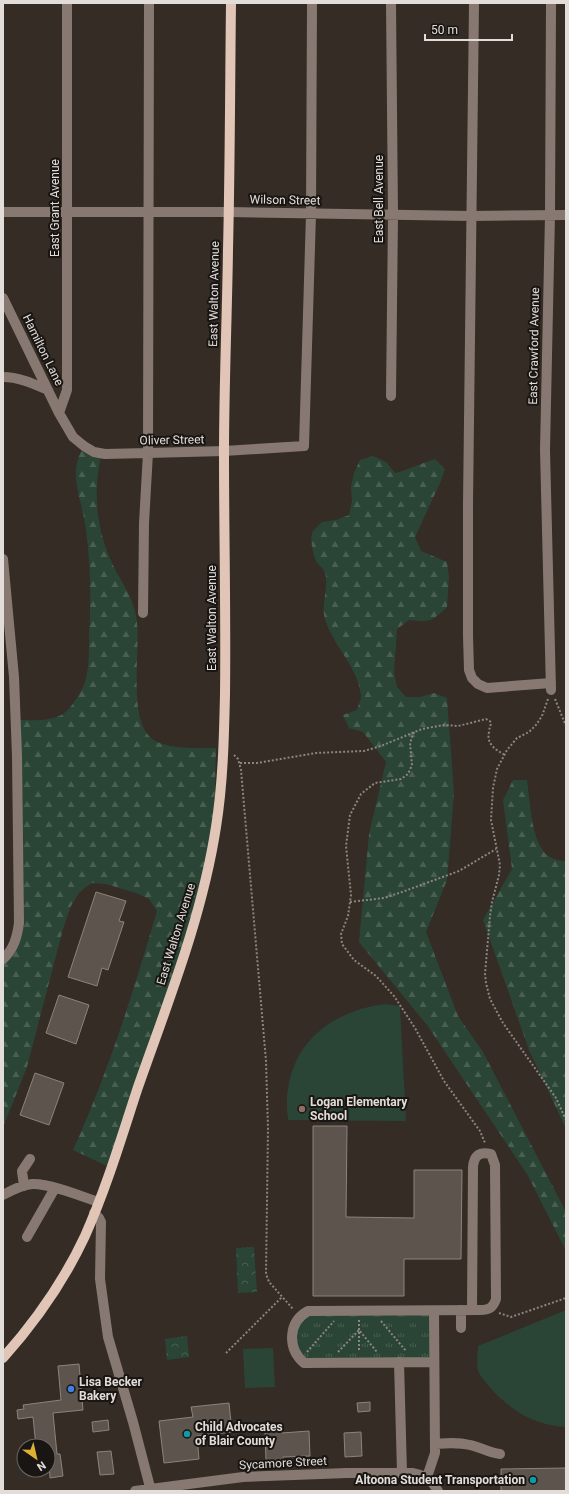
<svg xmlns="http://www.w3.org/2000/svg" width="569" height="1494" font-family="Roboto,sans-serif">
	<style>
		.grass { fill: url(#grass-tufts) }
		.forest { fill: url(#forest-firs) }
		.park { fill: url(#park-crowns) }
		.pitch { fill: #2a4536 }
		.building { fill: #5d544d; stroke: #8d837c }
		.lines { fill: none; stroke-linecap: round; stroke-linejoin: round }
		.path { stroke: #8c8580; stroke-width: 2; stroke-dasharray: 2 2; stroke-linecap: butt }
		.minor { stroke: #877972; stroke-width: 10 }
		.major { stroke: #e1c5b7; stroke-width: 10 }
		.education-dot { fill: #8d6e63; stroke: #181512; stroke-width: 1.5 }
		.shop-dot { fill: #3f7fe0; stroke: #181512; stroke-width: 1.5 }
		.culture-dot { fill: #0f9aa8; stroke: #181512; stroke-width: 1.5 }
		.labels { text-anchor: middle; stroke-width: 4; stroke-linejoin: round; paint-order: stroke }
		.street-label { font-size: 12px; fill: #e3ddd9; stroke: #181512 }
		.poi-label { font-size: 12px; font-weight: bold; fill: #e3ddd9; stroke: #181512; text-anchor: start }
	</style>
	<defs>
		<pattern id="grass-tufts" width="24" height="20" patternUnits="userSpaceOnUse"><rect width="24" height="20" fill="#2a4536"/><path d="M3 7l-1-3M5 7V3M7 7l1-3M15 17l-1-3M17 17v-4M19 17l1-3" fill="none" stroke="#495f52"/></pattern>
		<pattern id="forest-firs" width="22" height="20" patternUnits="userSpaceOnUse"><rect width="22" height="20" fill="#2a4536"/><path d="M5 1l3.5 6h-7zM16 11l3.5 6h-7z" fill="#495f52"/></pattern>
		<pattern id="park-crowns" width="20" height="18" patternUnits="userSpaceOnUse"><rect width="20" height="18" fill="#2a4536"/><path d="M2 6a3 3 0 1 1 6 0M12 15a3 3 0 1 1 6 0" fill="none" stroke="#495f52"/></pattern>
	</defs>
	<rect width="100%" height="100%" fill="#342c25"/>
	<path class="grass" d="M434 1311V1362L304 1363 294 1349 297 1320 303 1314Z"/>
	<path class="forest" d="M83 448 101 456C92 497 97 536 117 573 126 589 136 605 137 623 140 653 129 714 149 736 161 750 199 748 216 748L215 791 213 824 202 885 111 1168 73 1150C108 1073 133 993 157 911L149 899 136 893 106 884 92 883 87 886 79 893 71 906 63 929 27 1067 3 1127V959L17 936 16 720C31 720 50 722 63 714 71 709 82 691 85 682 89 668 89 653 89 639 91 603 91 567 86 530 83 502 67 474 83 448Z
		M373 456 386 462 395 473C409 470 421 463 435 459L445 469 440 483 415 537 421 551 447 562 449 577 447 607C433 621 429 623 409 620L397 629 394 673 397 687 406 697H420L434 693 447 698 454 793 447 880 426 932 458 1016 483 1052 565 1210 566 1251 527 1174 427 1025 359 942 369 834 386 762 363 732 349 728 343 715 357 710C358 706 361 700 361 696 359 667 329 641 324 615 322 602 329 584 325 573 324 568 318 565 316 561 313 553 309 538 313 531 316 528 319 525 322 522L336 520 349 515 352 501 351 487 354 473 360 460Z
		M513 780H527C530 800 531 843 548 856 552 859 561 861 566 861V1129L529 1050 483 920 512 869 503 800Z"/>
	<path class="park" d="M254 1247 257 1292 238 1293 236 1248Z
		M187 1336 189 1357 167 1360 165 1339Z"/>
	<path class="pitch" d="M385 1004 400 1006 406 1121 288 1120C287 1110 286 1100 288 1089 295 1038 337 1010 385 1004Z
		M566 1310V1427C536 1425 516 1414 495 1393 489 1386 482 1379 478 1371 476 1364 478 1353 478 1346Z
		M273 1348 275 1387 245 1388 243 1349Z"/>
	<path class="building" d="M96 892 126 901 119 921 124 922 108 970 102 968 97 986 68 977Z
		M59 995 89 1005 76 1044 46 1033Z
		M35 1073 64 1083 49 1125 20 1115Z
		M313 1126H347L346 1217 414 1218V1170H462L461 1259H404V1296H313Z
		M79 1364 83 1410 53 1413 57 1454H60L63 1476 50 1478 48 1444 36 1446 33 1417 18 1419 17 1410 24 1409 23 1405 61 1400 58 1366Z
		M370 1402V1411L358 1412 357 1403Z
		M229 1403 232 1432 197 1436 199 1459 164 1463 159 1421 193 1417 191 1407Z
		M108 1420 109 1430 93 1432 92 1422Z
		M282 1430V1433L309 1431 310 1456 283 1457V1460L266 1461 265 1431Z
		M361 1432 362 1456 345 1457 344 1433Z
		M111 1451 114 1474 100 1475 97 1452Z
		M566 1468V1491H501V1469Z"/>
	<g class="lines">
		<path class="path" d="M548 699 542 716 536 725 529 732 517 738 507 750 497 769 493 788 491 820 500 865 499 875 492 902 490 916 485 974 486 983 490 999 503 1023 556 1098 566 1120
			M555 699 566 726
			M414 732 410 743 412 765 408 774 401 779 375 783 361 794 350 815 346 846 351 895 348 916 341 934 342 944 354 960 376 976 394 996 415 1028 444 1081 480 1131 485 1143
			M234 755 238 759 241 770 266 1061 268 1128 266 1274 269 1282 293 1309
			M240 763H257L316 753 364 751 381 746 422 729 444 725 458 726 486 719 491 722C491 726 489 728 489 732 486 744 496 750 505 755
			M350 902 384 898 402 892 459 871 496 849
			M499 1313 511 1317 566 1298
			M359 1320V1352
			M381 1321 406 1351
			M307 1352 334 1321
			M338 1352 359 1330 377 1352
			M226 1353 282 1297"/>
		<path class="minor" d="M474 3 468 504V636L469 670 472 678 478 684 487 688 551 683
			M3 212H229L471 216 566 215
			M3 298 59 413 73 437 84 446 94 452 105 454 148 453 224 451 304 446 311 214 312 3
			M3 377C19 377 34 384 48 390
			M391 396 393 215 391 3
			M59 413 67 390V3
			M3 559 14 677 17 756 19 923C17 937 14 949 3 959
			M143 613 144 523 148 453 149 3
			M551 690 545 450 550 215 551 3
			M24 1186 22 1171 30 1159
			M3 1195C12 1190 22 1185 32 1184 49 1183 81 1196 98 1202
			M94 1213 99 1218 101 1222 100 1279 108 1337 133 1422 151 1491
			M27 1237 55 1188
			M461 1310V1328
			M399 1362 402 1473
			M434 1362 304 1363C287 1348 288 1322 308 1311L480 1310C489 1310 493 1308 496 1299L495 1165 491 1154C479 1151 474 1156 473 1167L472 1310
			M435 1444C447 1443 458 1442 470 1445 481 1447 488 1453 500 1454
			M427 1477 435 1453 434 1311
			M135 1491 243 1477 347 1473H413C426 1476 431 1479 438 1491"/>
		<path class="major" d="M3 1358C36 1321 64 1281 85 1236 106 1189 121 1139 137 1090 167 1004 202 918 216 827 223 783 224 738 225 694 226 614 224 534 224 454 224 386 227 318 228 250 230 167 230 85 231 3"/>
	</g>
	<circle class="education-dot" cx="302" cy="1109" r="4"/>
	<circle class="shop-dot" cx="71" cy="1389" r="4"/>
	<g class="culture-dot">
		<circle cx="187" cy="1434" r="4"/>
		<circle cx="533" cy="1480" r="4"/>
	</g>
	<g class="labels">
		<g class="street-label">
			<text transform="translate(379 199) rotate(-90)" y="4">East Bell Avenue</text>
			<text transform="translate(285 200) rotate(1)" y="4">Wilson Street</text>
			<text transform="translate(55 208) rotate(-90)" y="4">East Grant Avenue</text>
			<text transform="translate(214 294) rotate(-89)" y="4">East Walton Avenue</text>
			<text transform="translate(534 346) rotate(-89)" y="4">East Crawford Avenue</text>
			<text transform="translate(43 350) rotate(64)" y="4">Hamilton Lane</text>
			<text transform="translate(172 440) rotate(-1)" y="4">Oliver Street</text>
			<text transform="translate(212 618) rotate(-90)" y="4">East Walton Avenue</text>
			<text transform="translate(176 934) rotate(-73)" y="4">East Walton Avenue</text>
			<text transform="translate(283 1463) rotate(-3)" y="4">Sycamore Street</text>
		</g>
		<g class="poi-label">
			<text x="310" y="1106">Logan Elementary<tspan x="310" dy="14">School</tspan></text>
			<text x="79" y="1386">Lisa Becker<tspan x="79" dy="14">Bakery</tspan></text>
			<text x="195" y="1431">Child Advocates<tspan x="195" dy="14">of Blair County</tspan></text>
			<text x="525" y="1484" text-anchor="end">Altoona Student Transportation</text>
		</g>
	</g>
	<rect width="569" height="1494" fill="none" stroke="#e3ddd9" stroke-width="8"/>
	<g transform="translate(36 1458) rotate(146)"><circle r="19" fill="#181512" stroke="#696562"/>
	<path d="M0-3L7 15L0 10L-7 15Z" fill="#deb133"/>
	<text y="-6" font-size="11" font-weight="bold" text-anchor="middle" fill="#e3ddd9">N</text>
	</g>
	<path d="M425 34v6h87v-6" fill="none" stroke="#e3ddd9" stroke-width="2"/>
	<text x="431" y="34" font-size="12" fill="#e3ddd9" stroke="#181512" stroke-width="3" paint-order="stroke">50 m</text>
</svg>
